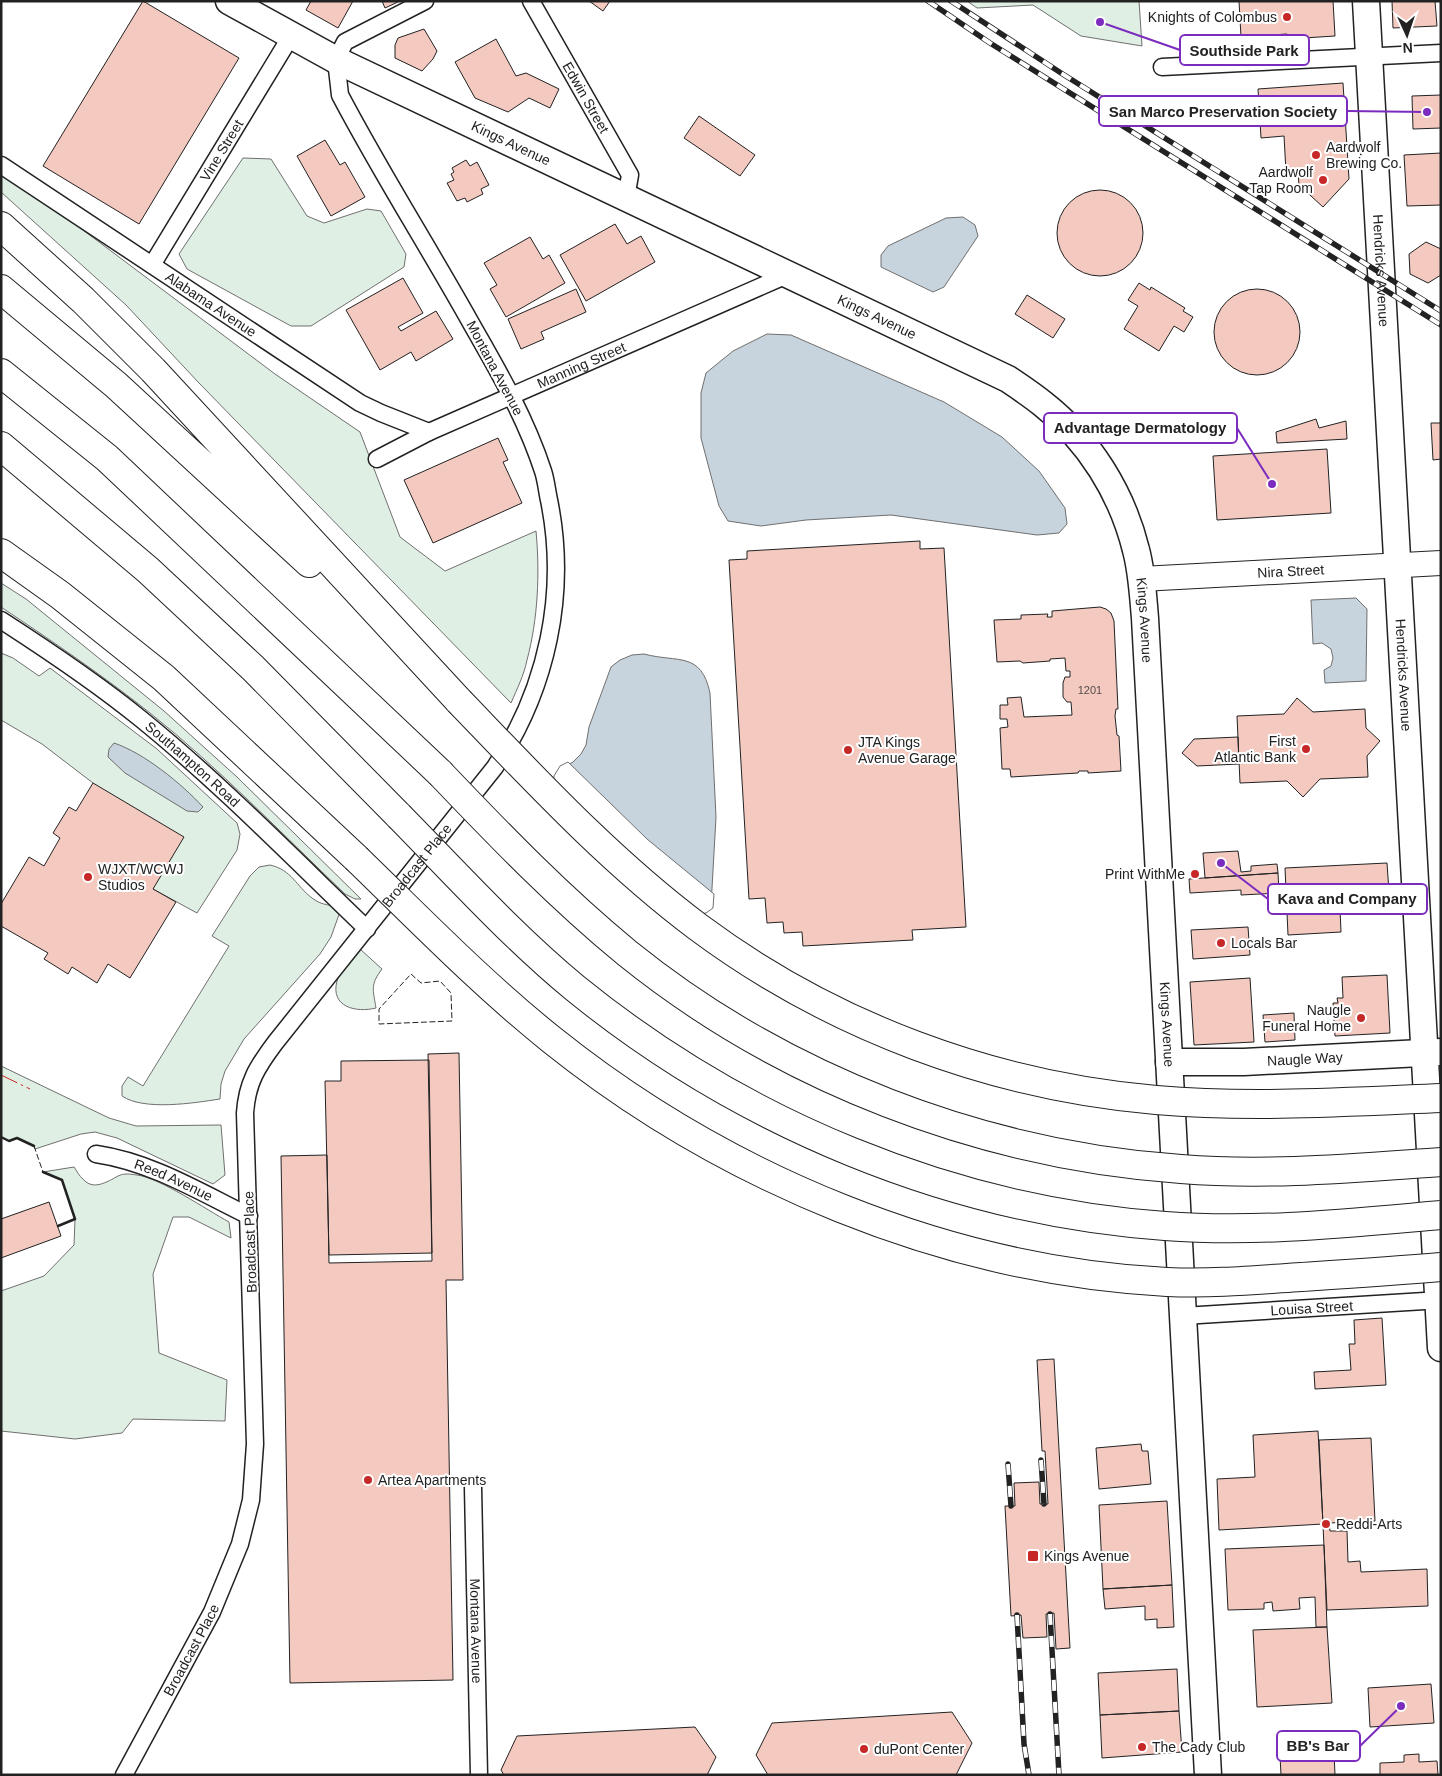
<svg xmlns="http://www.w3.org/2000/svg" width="1442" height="1776" font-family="Helvetica,sans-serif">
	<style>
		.green { fill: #e0efe3; stroke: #6f6f6f }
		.water { fill: #c7d3dd; stroke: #6f6f6f }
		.pier { fill: #fff; stroke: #6f6f6f }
		.building { fill: #f3c9c0; stroke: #222 }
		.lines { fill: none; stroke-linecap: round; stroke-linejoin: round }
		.street-casing { stroke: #222; stroke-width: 19 }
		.secondary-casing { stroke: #222; stroke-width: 26 }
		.primary-casing { stroke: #222; stroke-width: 29 }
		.highway-casing { stroke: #222; stroke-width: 30 }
		.street { stroke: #fff; stroke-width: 16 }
		.secondary { stroke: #fff; stroke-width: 24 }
		.primary { stroke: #fff; stroke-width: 26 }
		.highway { stroke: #fff; stroke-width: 28 }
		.rail-casing { stroke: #222; stroke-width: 5.5 }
		.rail { stroke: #fff; stroke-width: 4; stroke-dasharray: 11; stroke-linecap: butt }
		.highway-bridge-casing { stroke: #222; stroke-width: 30; stroke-linecap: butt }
		.highway-bridge { stroke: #fff; stroke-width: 28 }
		.fence { stroke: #222; stroke-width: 1; stroke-dasharray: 6 2.5; stroke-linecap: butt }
		.wall { stroke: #222; stroke-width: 2.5 }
		.power { stroke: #c62828; stroke-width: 1; stroke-dasharray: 18 4 2.5 4; stroke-linecap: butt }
		.poi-dot { fill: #c62828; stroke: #fff; stroke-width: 2 }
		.labels { text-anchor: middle; stroke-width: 4; stroke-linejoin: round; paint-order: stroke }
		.number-label { font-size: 11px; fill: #564c4a }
		.poi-label { font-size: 14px; fill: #222; stroke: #fff; text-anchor: start }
		.street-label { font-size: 14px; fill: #222; stroke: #fff }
		.leader { fill: none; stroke: #7b2cbf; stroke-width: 2 }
		.callout-dot { fill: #7b2cbf; stroke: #fff; stroke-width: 2 }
		.callout { fill: #fff; stroke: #7b2cbf; stroke-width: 2 }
		.callout-label { font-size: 15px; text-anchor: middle; font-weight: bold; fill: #222 }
	</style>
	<rect width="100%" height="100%" fill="#fff"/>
	<path class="green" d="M967 1H1139L1142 46 1081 36 1033 5 977 8Z
		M243 158 271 159 307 216 324 223 367 209 381 211 406 254 404 267 311 326H291L187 269 179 254Z
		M1 175 35 194 275 374 360 432 400 537 445 571 536 531C540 573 538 619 527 660 524 675 517 689 511 703L199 383 126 305 1 192Z
		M1 583 26 599 164 711 237 777 361 899H355L345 894C281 833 219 768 150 713 102 675 52 641 1 607Z
		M1 653 13 658 39 676 50 668 157 749 237 823 240 834 237 850 197 913 153 889 93 783 42 744 1 720Z
		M270 865C292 870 296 886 312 898 324 907 329 903 341 909L331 937 320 954 244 1039 225 1071 221 1084 220 1099C194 1103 144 1111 122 1096V1086L128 1077 143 1086 229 946 212 936 250 876 259 867Z
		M360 949 382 969C370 985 373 989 376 1008 356 1013 330 1007 337 981 340 970 353 958 360 949Z
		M1 1066 109 1118 136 1126 221 1125 225 1175 213 1184 117 1138 95 1132 81 1134 35 1149 34 1146 17 1138 9 1141 1 1137Z
		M74 1167C77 1171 79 1176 83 1179 93 1191 107 1182 118 1176 124 1173 130 1174 137 1175 160 1178 207 1210 229 1222L231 1238 189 1217H173L153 1274 159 1353 227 1380 225 1421 133 1419 122 1433 75 1439 1 1431V1291L44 1276 74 1245 75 1219 62 1180 43 1172Z"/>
	<path class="water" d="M963 217 975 225 978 236 944 287 933 292 881 267V255L888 246 946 218Z
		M767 334 791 335 944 402 1002 437 1039 471 1065 508 1067 524 1059 533 1037 535 891 515 806 520 761 526 728 521 719 506 701 438V393L706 373 733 351Z
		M1356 598 1367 609 1366 681 1325 683 1324 670 1331 666 1333 658 1331 649 1322 643 1313 644 1311 600Z
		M644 654C678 663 701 651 710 693L716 817 711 906 562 768 573 762 581 754 586 745 589 727 611 667 620 660 632 655Z
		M114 743C144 753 182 784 203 807L198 812 187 811 125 773 108 757 109 749Z"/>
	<path class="pier" d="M568 762 647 839 714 894 713 908 706 913 693 915 553 788 554 776 560 766Z"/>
	<path class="building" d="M143 1 239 58 139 224 43 166Z
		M311 1H353L338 28 306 10Z
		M382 1H400L385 8Z
		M589 1H610L603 11Z
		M1239 1H1333L1335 36 1288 39 1287 34 1241 37Z
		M1392 1H1435L1437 26 1393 28Z
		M424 29 437 51 433 59 422 71 395 58V45L398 38Z
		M496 39 516 76 526 73 559 89 550 108 529 98 508 112 475 98 455 62Z
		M1343 83 1349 179 1323 207 1299 185 1298 172H1286L1284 136 1261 138 1258 89Z
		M1441 95V128L1413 129 1412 96Z
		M699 116 755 155 740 176 684 138Z
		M325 140 340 165 345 162 365 197 331 216 297 156Z
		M1441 153V205L1407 206 1404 155Z
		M466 160 470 166 477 162 489 185 481 189 483 194 467 202 465 198 457 201 447 183 454 180 451 174 454 172 452 168Z
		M1057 233a43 43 0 1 1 86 0a43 43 0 1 1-86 0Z
		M615 224 627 244 641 236 655 262 586 301 560 255Z
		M530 237 543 259 549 255 565 283 506 317 490 289 497 285 484 263Z
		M1426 242 1441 249V275L1428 283 1410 274 1409 254Z
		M403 278 423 313 398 327 401 331 436 311 453 339 416 361 411 352 380 370 346 310Z
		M1139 283 1150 290 1151 287 1185 308 1183 311 1193 317 1184 332 1174 326 1159 351 1124 329 1138 306 1128 300Z
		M1214 332a43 43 0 1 1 86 0a43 43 0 1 1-86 0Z
		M576 289 586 312 541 332 544 339 521 349 508 319Z
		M1027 295 1065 319 1053 338 1015 314Z
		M1316 419 1319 428 1346 421 1347 439 1277 443 1276 432Z
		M1431 423H1441V459L1433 460Z
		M498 438 508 460 503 462 522 503 433 543 404 480Z
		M1327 449 1331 513 1217 520 1213 456Z
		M920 541V549L944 548 966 927 912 930 913 940 803 946 802 932 784 933 783 922 767 923 765 898 749 899 729 560 747 559V551Z
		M1100 607 1106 609 1111 613 1114 621 1118 709H1116L1115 716 1117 735 1119 736 1121 771 1088 773V771H1079L1078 773 1011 777 1010 769H1002L1000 728 1008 727 1007 719H1000V705H1008L1007 698 1021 697 1024 717 1072 715 1071 702H1067L1063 697V683L1065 677H1070V671H1066L1065 658 1050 659V661L1023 663 1020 661 997 662 994 620 1021 619V615L1048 614 1047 617H1052V611Z
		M1297 698 1313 712 1365 709 1366 728 1380 741 1367 756 1368 777 1320 779 1303 797 1287 781 1240 783 1237 716 1284 714Z
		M1238 737 1239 764 1197 766 1182 753 1194 739Z
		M93 783 184 837 153 889 176 902 130 978 108 964 97 983 72 967 68 974 44 959 48 953 1 926V904L29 857 44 866 60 838 53 833 69 807 76 811Z
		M1238 851 1241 872 1251 871V866L1277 864 1278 873 1205 878 1203 853Z
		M1387 863 1390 906 1340 909 1341 932 1288 935 1285 868Z
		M1278 873 1279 893 1241 895V890L1190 893 1189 879Z
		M1248 927 1250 955 1193 959 1191 930Z
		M1387 975 1390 1033 1335 1036 1333 1003H1338L1337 998H1343L1342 977Z
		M1250 978 1254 1042 1194 1045 1190 982Z
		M1294 1013 1295 1040 1265 1042 1263 1015Z
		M459 1053 463 1280H446L453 1680 290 1683 281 1156 327 1155 329 1263 432 1261 428 1054Z
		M429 1060 432 1253 329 1255 325 1081H341V1061Z
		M49 1202 61 1236 1 1258V1219Z
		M1382 1318 1386 1385 1315 1389 1314 1372 1351 1370 1349 1344H1355L1354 1320Z
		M1054 1359 1070 1648 1056 1649 1054 1613 1046 1614 1047 1637 1023 1638 1021 1615 1011 1616 1005 1506H1015L1014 1483 1039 1482 1040 1504H1048L1045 1451H1042L1037 1360Z
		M1318 1431 1323 1524 1219 1530 1217 1479 1255 1477 1253 1435Z
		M1371 1438 1375 1521 1329 1523 1330 1531H1347L1348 1562 1360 1561 1361 1572 1427 1569 1428 1606 1327 1610 1319 1440Z
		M1141 1444 1142 1451H1148L1151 1484 1099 1489 1096 1448Z
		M1167 1501 1172 1585 1103 1589 1099 1505Z
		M1324 1545 1327 1627H1316L1315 1597 1299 1598 1300 1609 1273 1611 1272 1602 1264 1603V1609L1228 1610 1225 1549Z
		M1172 1585 1174 1627 1157 1628V1619L1145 1620V1606L1105 1609 1103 1589Z
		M1327 1627 1332 1703 1257 1707 1253 1630Z
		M1177 1669 1179 1711 1100 1715 1098 1673Z
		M1431 1684 1434 1723 1370 1727 1368 1688Z
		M1179 1711 1182 1752 1102 1758 1100 1715Z
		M952 1712 972 1743 956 1775H768L756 1755 772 1723Z
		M695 1727 716 1757 707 1775H504L501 1770 517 1736Z
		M1334 1753 1335 1775H1281L1280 1756Z
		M1419 1754V1762L1437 1761 1438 1775H1380V1763L1404 1762V1755Z"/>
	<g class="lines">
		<defs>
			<g id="street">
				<path id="s1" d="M531 1 630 175 626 198"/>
				<path d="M1162 67 1441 53"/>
				<path id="s2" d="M1 165 360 403 381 413 429 432"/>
				<path id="s3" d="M152 265 291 36"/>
				<path id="s4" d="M377 459 429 432 787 275"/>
				<path id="s5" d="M1 620C49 651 97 683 141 719 221 784 293 858 367 929"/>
				<path id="s6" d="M96 1154C151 1162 200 1192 249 1216"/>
				<path id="s7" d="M1183 1316 1441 1300"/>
				<path id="s8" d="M473 1487 479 1775"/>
				<path id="s9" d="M124 1775 212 1612 240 1544 251 1500 255 1444 245 1113C247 1083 257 1067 275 1043L495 767C547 689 568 593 549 500 547 491 546 480 543 471 526 419 499 372 472 325 429 248 381 173 340 95L336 60 345 42 425 1"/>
			</g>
			<g id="secondary">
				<path id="s10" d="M1141 579 1441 563"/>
			</g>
			<g id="primary">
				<path id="s11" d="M229 1 336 60 1008 379C1020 387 1032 395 1043 404 1089 440 1122 493 1136 550 1142 572 1143 596 1145 618L1208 1775"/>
				<path id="s12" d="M1366 1 1441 1348"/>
				<path id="s13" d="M1169 1062H1244L1441 1052"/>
			</g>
			<path id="highway" d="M1 226 83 300 153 370 459 701
				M1 289 116 385 309 563
				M1 373 107 458 440 773
				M1 446 148 570 253 668 399 816
				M1 553 60 595 164 678 356 858"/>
		</defs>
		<use href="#street" class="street-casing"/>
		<use href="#secondary" class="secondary-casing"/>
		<use href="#primary" class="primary-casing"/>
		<use href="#highway" class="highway-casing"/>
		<use href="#street" class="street"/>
		<use href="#secondary" class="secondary"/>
		<use href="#primary" class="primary"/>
		<use href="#highway" class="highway"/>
		<defs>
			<path id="rail" d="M928 1 990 43 1441 325
				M951 1 1061 73 1441 311
				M1041 1460 1044 1504
				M1008 1464 1011 1506
				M1050 1614 1059 1775
				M1017 1615 1024 1744 1029 1775"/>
		</defs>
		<use href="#rail" class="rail-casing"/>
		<use href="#rail" class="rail"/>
		<defs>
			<path id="highway-bridge" d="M459 701C535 780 610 861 698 927 831 1026 992 1086 1156 1100 1251 1108 1346 1102 1441 1098
				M440 773C500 836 560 898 627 953 783 1079 982 1155 1181 1169 1268 1176 1354 1168 1441 1162
				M399 816C456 874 512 936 575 988 741 1123 951 1211 1165 1226 1257 1233 1349 1223 1441 1215
				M356 858C420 920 482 984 552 1040 723 1177 947 1271 1167 1282 1212 1284 1256 1280 1301 1277 1347 1274 1394 1271 1441 1267"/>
		</defs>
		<use href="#highway-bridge" class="highway-bridge-casing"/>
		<use href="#highway-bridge" class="highway-bridge"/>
		<path class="fence" d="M411 974 421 983 440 981 451 993 452 1021 379 1024V1009Z
			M34 1146 43 1172"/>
		<path class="wall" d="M1 1137 9 1141 17 1138 34 1146
			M43 1172 62 1180 75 1219 58 1226"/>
		<path class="power" d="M1 1075 30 1089"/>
	</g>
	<g class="poi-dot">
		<circle cx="1287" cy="17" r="5"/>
		<circle cx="1316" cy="155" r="5"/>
		<circle cx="1323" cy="180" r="5"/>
		<circle cx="1306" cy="749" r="5"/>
		<circle cx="848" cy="750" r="5"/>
		<circle cx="1195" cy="874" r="5"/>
		<circle cx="88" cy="877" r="5"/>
		<circle cx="1221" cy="943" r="5"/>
		<circle cx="1361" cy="1018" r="5"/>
		<circle cx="368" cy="1480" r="5"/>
		<circle cx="1326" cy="1524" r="5"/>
		<rect x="1027" y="1550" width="12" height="12" rx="2.5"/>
		<circle cx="1142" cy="1747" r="5"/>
		<circle cx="864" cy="1749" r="5"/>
	</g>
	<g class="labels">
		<g class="number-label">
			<text x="1090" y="694">1201</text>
		</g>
		<g class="poi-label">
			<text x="1277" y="22" text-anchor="end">Knights of Colombus</text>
			<text x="1326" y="152">Aardwolf<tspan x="1326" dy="16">Brewing Co.</tspan></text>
			<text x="1313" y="177" text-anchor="end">Aardwolf<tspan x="1313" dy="16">Tap Room</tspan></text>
			<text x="1296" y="746" text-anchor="end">First<tspan x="1296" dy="16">Atlantic Bank</tspan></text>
			<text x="858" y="747">JTA Kings<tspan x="858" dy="16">Avenue Garage</tspan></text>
			<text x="98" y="874">WJXT/WCWJ<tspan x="98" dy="16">Studios</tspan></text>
			<text x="1185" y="879" text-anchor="end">Print WithMe</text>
			<text x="1231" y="948">Locals Bar</text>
			<text x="1351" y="1015" text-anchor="end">Naugle<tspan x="1351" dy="16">Funeral Home</tspan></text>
			<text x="378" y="1485">Artea Apartments</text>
			<text x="1336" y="1529">Reddi-Arts</text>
			<text x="1044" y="1561">Kings Avenue</text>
			<text x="1152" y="1752">The Cady Club</text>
			<text x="874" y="1754">duPont Center</text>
		</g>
		<g class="street-label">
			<text dy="5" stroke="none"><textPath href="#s1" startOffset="111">Edwin Street</textPath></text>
			<text dy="5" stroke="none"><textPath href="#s11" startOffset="316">Kings Avenue</textPath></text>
			<text dy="5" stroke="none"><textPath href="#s3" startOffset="134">Vine Street</textPath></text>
			<text dy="5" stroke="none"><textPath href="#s12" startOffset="270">Hendricks Avenue</textPath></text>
			<text dy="5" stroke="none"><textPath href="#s2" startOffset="252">Alabama Avenue</textPath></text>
			<text dy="5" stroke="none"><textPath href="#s11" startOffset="721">Kings Avenue</textPath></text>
			<text dy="5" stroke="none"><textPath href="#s4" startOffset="225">Manning Street</textPath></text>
			<text transform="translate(495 368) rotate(62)" y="5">Montana Avenue</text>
			<text dy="5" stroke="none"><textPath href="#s10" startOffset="150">Nira Street</textPath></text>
			<text dy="5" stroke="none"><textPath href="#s11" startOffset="1156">Kings Avenue</textPath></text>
			<text dy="5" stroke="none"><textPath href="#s12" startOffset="675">Hendricks Avenue</textPath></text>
			<text dy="5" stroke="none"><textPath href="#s5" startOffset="240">Southampton Road</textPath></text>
			<text dy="5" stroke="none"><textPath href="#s9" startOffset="996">Broadcast Place</textPath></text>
			<text dy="5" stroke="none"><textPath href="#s11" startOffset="1561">Kings Avenue</textPath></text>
			<text dy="5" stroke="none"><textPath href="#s13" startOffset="136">Naugle Way</textPath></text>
			<text dy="5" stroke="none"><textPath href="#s6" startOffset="82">Reed Avenue</textPath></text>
			<text transform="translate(250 1242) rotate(-92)" y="5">Broadcast Place</text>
			<text dy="5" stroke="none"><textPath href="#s7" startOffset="129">Louisa Street</textPath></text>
			<text dy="5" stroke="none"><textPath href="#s8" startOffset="144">Montana Avenue</textPath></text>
			<text dy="5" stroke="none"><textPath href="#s9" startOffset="142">Broadcast Place</textPath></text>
		</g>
	</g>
	<path class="leader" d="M1100 22L1180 50M1427 112L1347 111M1272 484L1237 428M1221 863L1268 899M1401 1706L1360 1746"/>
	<g class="callout-dot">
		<circle cx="1100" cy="22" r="5"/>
		<circle cx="1427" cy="112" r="5"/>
		<circle cx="1272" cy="484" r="5"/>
		<circle cx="1221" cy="863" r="5"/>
		<circle cx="1401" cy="1706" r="5"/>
	</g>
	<g class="callout">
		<rect x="1180" y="35" width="129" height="30" rx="5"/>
		<rect x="1099" y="96" width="248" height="30" rx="5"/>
		<rect x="1044" y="413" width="193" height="30" rx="5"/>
		<rect x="1268" y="884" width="159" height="30" rx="5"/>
		<rect x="1277" y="1731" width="83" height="30" rx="5"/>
	</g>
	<g class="callout-label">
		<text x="1244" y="56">Southside Park</text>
		<text x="1223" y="117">San Marco Preservation Society</text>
		<text x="1140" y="433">Advantage Dermatology</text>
		<text x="1347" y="904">Kava and Company</text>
		<text x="1318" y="1751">BB's Bar</text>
	</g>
	<rect width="1442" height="1776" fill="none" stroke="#222222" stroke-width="5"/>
	<g transform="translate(1407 35) rotate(177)" stroke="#ffffff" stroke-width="4" paint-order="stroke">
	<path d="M0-4L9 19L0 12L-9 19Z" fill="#222222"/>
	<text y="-8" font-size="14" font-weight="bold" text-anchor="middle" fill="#222222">N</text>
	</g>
</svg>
